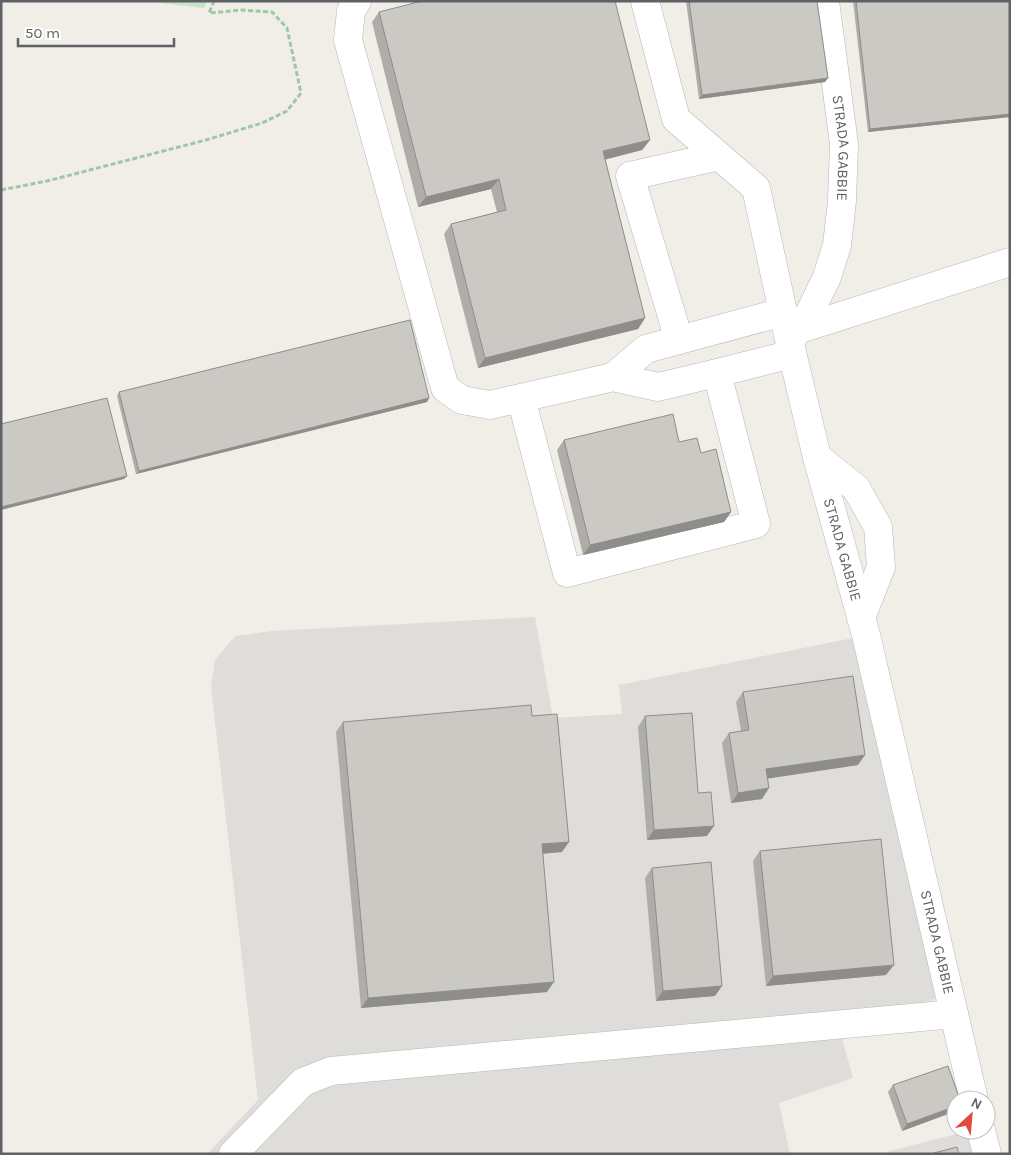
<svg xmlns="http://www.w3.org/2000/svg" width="1011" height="1155" font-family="Karla,sans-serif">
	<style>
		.industrial { fill: #dfddd9 }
		.green { fill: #c5e6c5 }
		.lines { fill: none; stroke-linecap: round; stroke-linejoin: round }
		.minor-casing { stroke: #b4b7bb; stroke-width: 29 }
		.path { stroke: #9ec7aa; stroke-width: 3; stroke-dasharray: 5 2.5; stroke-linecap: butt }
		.minor { stroke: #fff; stroke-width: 28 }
		.wall { fill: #afada9 }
		.shaded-wall { fill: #8e8d89 }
		.building { fill: #cbc9c4; stroke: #8e8d89 }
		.labels { text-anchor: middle; stroke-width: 4; stroke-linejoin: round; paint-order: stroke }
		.street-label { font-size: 15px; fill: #5e6266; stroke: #fff }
	</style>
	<rect width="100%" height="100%" fill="#f0eee7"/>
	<path class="industrial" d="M535 617 553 718 622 714 619 685 853 638 938 991 934 999 923 1003 841 1011 843 1042 853 1078 779 1103 790 1154H207L258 1100 211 686 215 660 235 636 272 631Z
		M972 1130 977 1154H878Z"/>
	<path class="green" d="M144 1H207L204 8Z"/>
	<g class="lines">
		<defs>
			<g id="minor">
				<path d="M357 1 351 11 348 40 445 388 462 400 490 405 613 377 658 387 717 373 756 524 567 573 521 398"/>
				<path d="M645 1 676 119 756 188 790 344"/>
				<path id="s1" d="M825 1 844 144 842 201 837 245 827 277 810 312 794 335 790 344 817 457 866 635 974 1100"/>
				<path d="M719 156 630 176 679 340 783 312"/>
				<path d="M797 330 1010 262"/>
				<path d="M717 373 792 354"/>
				<path d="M613 377 646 349 679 340"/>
				<path d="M817 457 856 488 878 527 881 567 861 618"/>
				<path d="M981 1130 987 1154"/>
				<path d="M233 1154 303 1082 331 1071 954 1014"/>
			</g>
		</defs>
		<use href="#minor" class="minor-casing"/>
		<path class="path" d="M1 190 47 181 206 140 262 123 287 111 301 93 287 28 272 12 242 10 209 13 214 1"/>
		<use href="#minor" class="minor"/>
	</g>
	<path class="wall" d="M686 1H817L828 78 825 82 699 99Z
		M853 1H1010V117L868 132Z
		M379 12 650 140 642 150 605 159 645 318 638 329 478 368 444 234 451 224 497 212 491 189 418 207 372 22Z
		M119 392 429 398 427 402 136 474 117 396Z
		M564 440 679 442 701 453 731 512 724 522 583 555 557 450Z
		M743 692 858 765 768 778 762 799 731 803 722 743 729 733 741 731 736 702Z
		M532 716 562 852 543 854 547 992 361 1008 336 732 343 722Z
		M645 716 698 793 707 836 647 840 638 727Z
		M760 851 886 975 766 986 753 861Z
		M652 868 715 996 656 1001 645 878Z
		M893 1085 956 1100V1111L902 1131 888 1092Z"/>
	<path class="shaded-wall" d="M828 78 825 82 699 99 702 95Z
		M1010 114V117L868 132 870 129Z
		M650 140 642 150 596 162 603 151Z
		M499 179 491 189 418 207 426 197Z
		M645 318 638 329 478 368 485 358Z
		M429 398 427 402 136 474 139 471Z
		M127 476 124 479 1 510V507Z
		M731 512 724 522 583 555 590 545Z
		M865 755 858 765 759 780 766 769Z
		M769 788 762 799 731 803 738 793Z
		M714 826 707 836 647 840 654 830Z
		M569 842 562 852 535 854 542 844Z
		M894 965 886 975 766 986 773 976Z
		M554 982 547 992 361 1008 368 998Z
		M722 986 715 996 656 1001 663 991Z
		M956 1106V1111L902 1131 907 1124Z"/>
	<path class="building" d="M422 1H615L650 140 603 151 645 318 485 358 451 224 506 210 499 179 426 197 379 12Z
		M689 1H817L828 78 702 95Z
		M856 1H1010V114L870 129Z
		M410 320 429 398 139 471 119 392Z
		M107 398 127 476 1 507V424Z
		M673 414 679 442 697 438 701 453 716 449 731 512 590 545 564 440Z
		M853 676 865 755 766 769 769 788 738 793 729 733 749 730 743 692Z
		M531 705 532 716 557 714 569 842 542 844 554 982 368 998 343 722Z
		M692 713 698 793 711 792 714 826 654 830 645 716Z
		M881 839 894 965 773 976 760 851Z
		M711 862 722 986 663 991 652 868Z
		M948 1066 960 1100H956V1106L907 1124 893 1085Z
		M957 1147 959 1154H930Z"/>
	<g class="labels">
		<g class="street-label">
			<text dy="5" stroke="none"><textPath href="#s1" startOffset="148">STRADA GABBIE</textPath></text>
			<text dy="5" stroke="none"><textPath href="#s1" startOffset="568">STRADA GABBIE</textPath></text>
			<text dy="5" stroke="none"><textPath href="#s1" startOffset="972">STRADA GABBIE</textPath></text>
		</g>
	</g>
	<rect width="1011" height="1155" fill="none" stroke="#5e6266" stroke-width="5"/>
	<g transform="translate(971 1115) rotate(26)"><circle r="24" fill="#ffffff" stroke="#bfc0c2"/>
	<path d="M0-4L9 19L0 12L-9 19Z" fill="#e24a3b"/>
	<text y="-8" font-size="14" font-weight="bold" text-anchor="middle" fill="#5e6266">N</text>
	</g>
	<path d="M18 38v8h156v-8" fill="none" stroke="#5e6266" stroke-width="2.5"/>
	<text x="25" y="38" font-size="15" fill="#5e6266" stroke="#ffffff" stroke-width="4" paint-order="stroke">50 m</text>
</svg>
